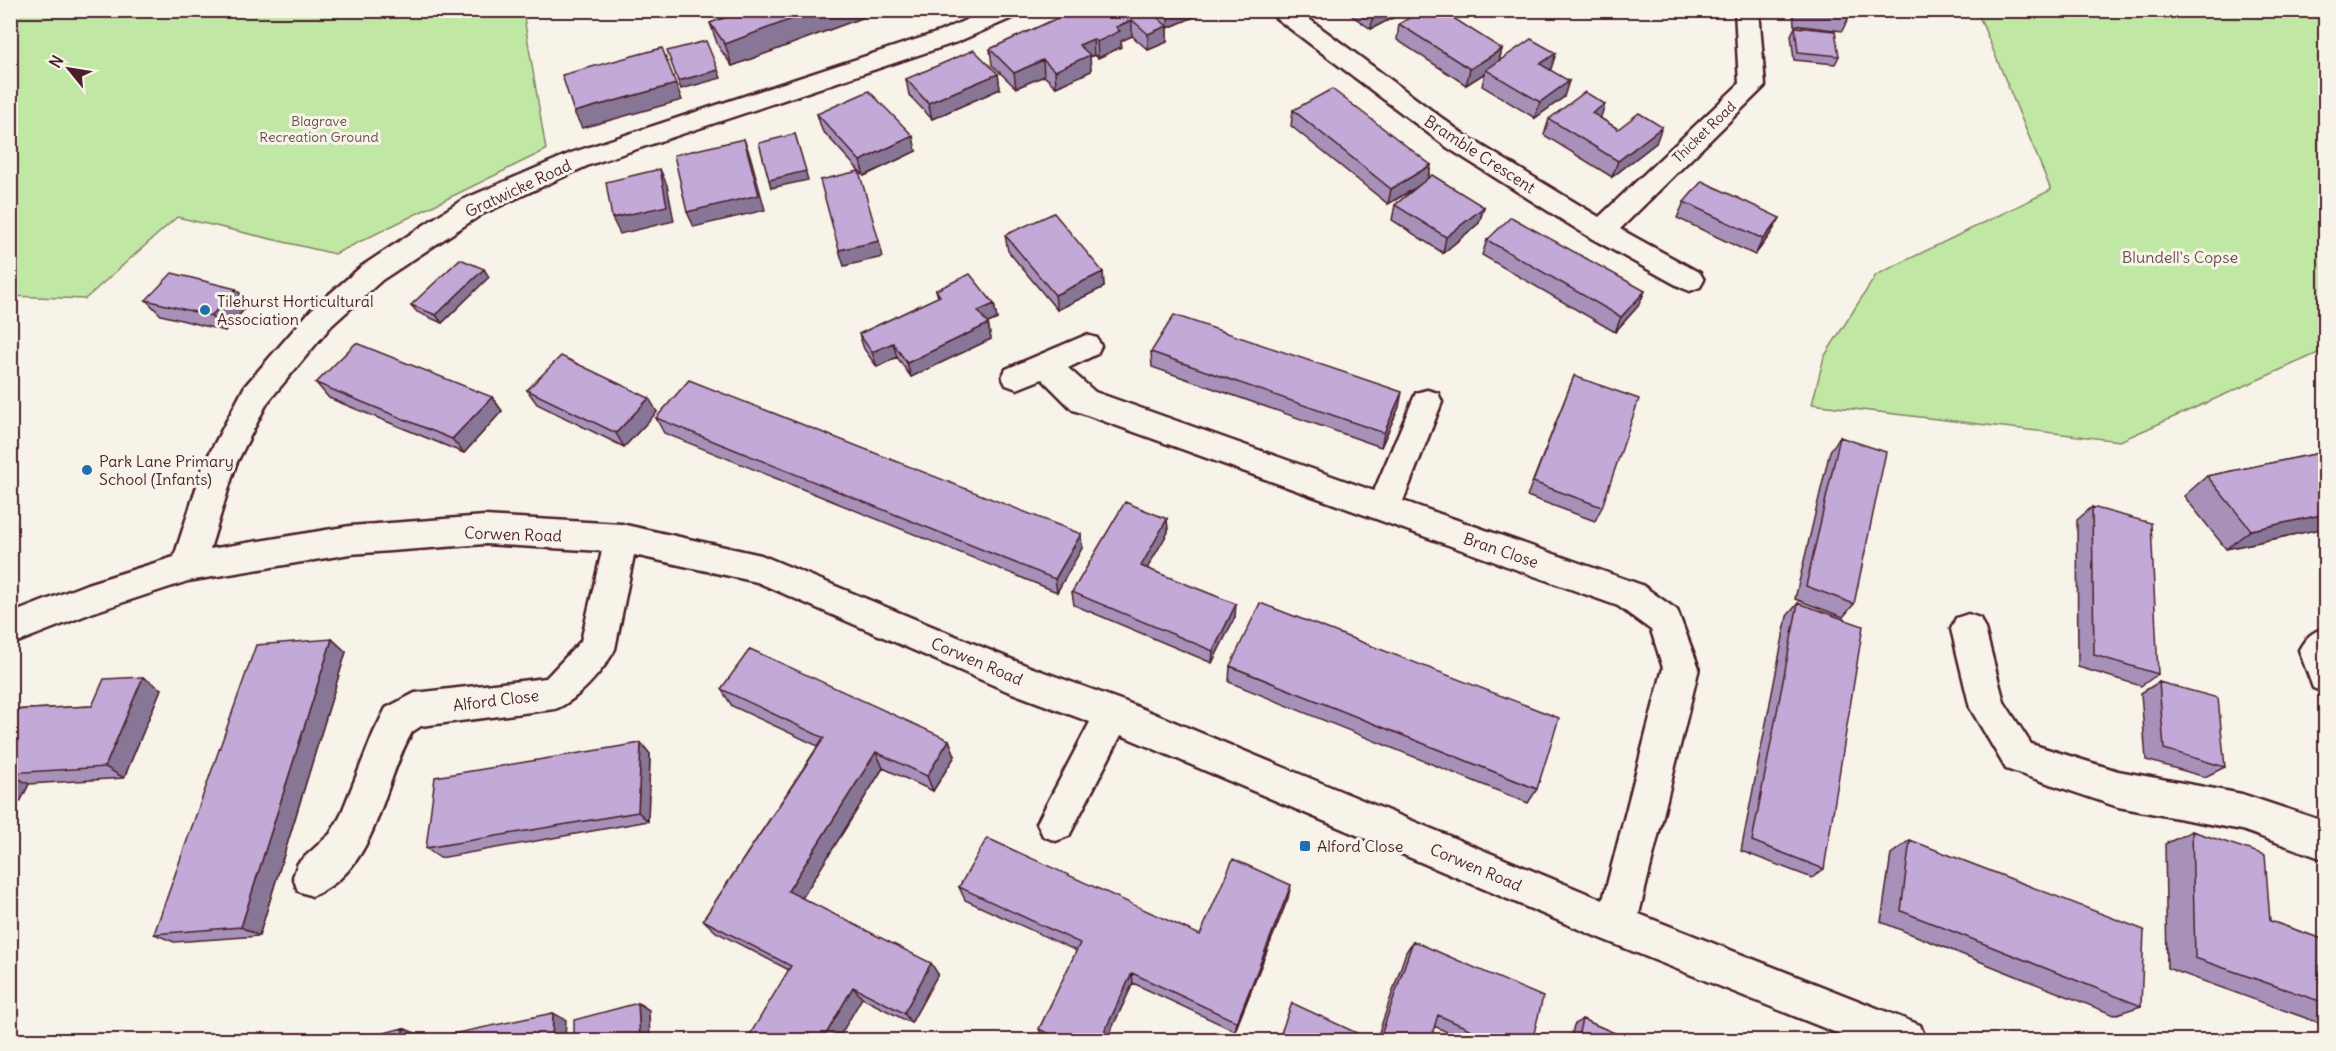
<svg xmlns="http://www.w3.org/2000/svg" width="2336" height="1051" font-family="Delius,sans-serif">
	<style>
		.green { fill: #c0e7a3; stroke: #858367; stroke-width: 1.5 }
		.lines { fill: none; stroke-linecap: round; stroke-linejoin: round }
		.minor-casing { stroke: #4a1f2b; stroke-width: 5 }
		.minor { fill: #f7f3e8; fill-rule: evenodd }
		.wall { fill: #a791b9; stroke: #4a1f2b; stroke-width: 1.5 }
		.shaded-wall { fill: #887696; stroke: #4a1f2b; stroke-width: 1.5 }
		.building { fill: #c2a9d7; stroke: #4a1f2b; stroke-width: 1.5 }
		.poi-dot { fill: #1f6fb2; stroke: #f7f3e8; stroke-width: 2 }
		.labels { text-anchor: middle; stroke-width: 6; stroke-linejoin: round; paint-order: stroke }
		.far-park-label { font-size: 14px; fill: #685149; stroke: #f7f3e8 }
		.far-street-label { font-size: 14px; fill: #4a1f2b; stroke: #f7f3e8 }
		.street-label { font-size: 16px; fill: #4a1f2b; stroke: #f7f3e8 }
		.park-label { font-size: 16px; fill: #685149; stroke: #f7f3e8 }
		.poi-label { font-size: 16px; fill: #4a1f2b; stroke: #f7f3e8; text-anchor: start }
	</style>
	<rect width="100%" height="100%" fill="#f7f3e8"/>
	<filter id="ink" filterUnits="userSpaceOnUse"><feTurbulence type="fractalNoise" baseFrequency=".0167" numOctaves="2"/><feDisplacementMap in="SourceGraphic" scale="12" xChannelSelector="R" yChannelSelector="G"/><feConvolveMatrix kernelMatrix="1 2 1 2 8 2 1 2 1" color-interpolation-filters="sRGB"/></filter>
	<g filter="url(#ink)">
		<path class="green" d="M11 10 523 11 546 150 335 254 177 217 85 299 11 296Z
			M1977 11H2325V350L2120 441 1812 404 1824 357 1876 275 2051 190Z"/>
		<g class="lines">
			<defs>
				<path id="minor" d="M988 10H1022L1019 15 957 42 589 165 482 214 382 280 331 326 267 403 236 464 210 549 350 526 485 516 621 524 761 555 1030 667 1126 702 1603 900 1663 668 1651 630 1618 606 1073 410 1042 379 1017 389 1006 385 1002 377 1006 369 1086 335 1097 338 1101 346 1097 354 1068 368 1095 392 1374 491 1412 402 1416 393 1427 390 1438 393 1442 402 1403 501 1642 585 1677 610 1699 668 1639 914 1920 1025 1926 1040H1854L1602 939 1121 735 1069 836 1056 841 1043 836 1037 823 1090 722 1007 691 757 582 634 555 615 649C605 669 576 702 555 709L421 726 412 732C380 787 379 869 312 896L298 891 293 877 298 863 330 834 340 817 374 732 386 708 415 693 546 678 581 641 602 551 485 544 350 554 188 581 94 612 10 645V614L87 584 174 557 204 464 245 386 311 310 362 266 462 200 571 153 939 32Z
					M1269 10H1297L1466 136 1599 217 1739 84 1735 10H1759L1765 86 1620 229 1700 273 1704 280 1700 287 1690 291 1680 287 1591 238 1448 148 1272 15Z
					M1968 614 1980 618 1985 629 2004 702 2031 744 2118 771 2242 794 2326 822V860L2242 830 2118 807 2006 769 1970 708 1951 629 1956 618Z
					M2326 627V693L2313 688 2299 650C2306 637 2312 632 2326 627Z"/>
			</defs>
			<use href="#minor" class="minor-casing"/>
			<use href="#minor" class="minor"/>
		</g>
		<path class="wall" d="M746 10H883L732 66 718 46 710 23Z
			M1075 10H1210L1168 28H1167V42L1148 50 1132 36 1121 41V47L1098 58 1094 55 1090 57 1091 71 1056 87 1044 76 1016 88 992 65 990 49Z
			M1344 10H1400V14L1371 29Z
			M1793 10H1849L1850 15 1842 31 1794 25Z
			M1399 24 1502 49 1499 61 1556 53 1550 70 1564 97 1535 118 1482 86 1485 73 1466 85 1397 40Z
			M1795 27 1839 56 1835 64 1794 60 1791 35Z
			M998 74 1000 89 932 119 909 95 906 79Z
			M1605 104 1600 118 1618 129 1656 143 1612 177 1544 135 1549 119Z
			M1293 110 1431 165 1428 179 1484 207 1479 223 1443 253 1392 220 1395 205 1418 187 1388 204 1291 126Z
			M817 114 916 151 864 176 822 130Z
			M1684 202 1780 218 1771 233 1755 255 1677 218Z
			M1005 235 1103 272 1104 287 1057 310 1008 251Z
			M1487 240 1645 291 1638 306 1615 332 1482 255Z
			M489 277 442 323 417 312 411 305Z
			M236 289 249 304 225 331 161 315 146 300Z
			M936 290 994 304 997 319 988 323 991 339 911 377 897 357 877 367 864 349 859 334 938 297Z
			M1151 352 1399 407 1381 447 1152 367Z
			M1574 376 1602 507 1595 521 1527 496Z
			M316 383 492 397 502 411 464 453 329 398Z
			M527 390 657 412 624 447 537 404Z
			M656 418 1082 548 1057 592 664 433Z
			M1840 437 1854 604 1843 617 1795 599 1830 451Z
			M2325 452V528L2226 549 2184 496 2207 476Z
			M2092 507 2158 674 2141 686 2078 667 2077 520Z
			M1167 519 1168 532 1147 568 1235 617 1212 663 1074 605 1072 592Z
			M1798 603 1824 869 1812 878 1741 851 1787 616Z
			M332 639 346 652 259 936 174 942 154 934Z
			M1230 666 1537 789 1528 803 1229 682Z
			M2159 682 2225 767 2205 777 2146 760 2141 693Z
			M161 689 124 778 29 784 20 802 10 803V710L92 706Z
			M721 689 949 740 955 756 933 791 883 768 802 898 938 974 911 1023 862 998 789 970 716 932 703 920 818 746 732 706Z
			M641 743 650 754 648 821 440 858 426 848Z
			M2192 831 2270 921 2325 940V1025L2167 968 2165 844Z
			M1910 840 2141 1006 2114 1015 1881 922 1891 854Z
			M959 887 1200 935 1288 898 1235 1031 1133 983 1106 1041H1047L1043 1038 1039 1029 1077 951 965 900Z
			M1413 941 1532 1041H1467L1434 1026 1430 1041H1376L1406 952Z
			M1582 1019 1633 1041H1570L1574 1025Z"/>
		<path class="shaded-wall" d="M816 10H883L732 66 725 44Z
			M1172 10H1210L1168 28V12Z
			M1378 10H1400V14L1371 29 1373 13Z
			M1132 20V36L1121 41V47L1098 58 1097 42 1116 27Z
			M1167 26V42L1148 50V34Z
			M1093 39 1094 55 1090 57 1091 71 1056 87 1055 71 1079 45Z
			M1502 49 1498 65 1486 70 1485 73 1466 85 1470 69Z
			M1556 53 1551 69 1536 80 1540 64Z
			M1043 60 1044 76 1016 88 1014 73Z
			M718 70 721 78 681 89 678 81Z
			M998 74 1000 89 932 119 928 103Z
			M1569 81 1564 97 1535 118 1540 102Z
			M676 84 682 100 582 128 574 112Z
			M1605 104 1600 120 1592 113Z
			M1662 127 1656 143 1612 177 1618 161Z
			M795 134 808 180 771 188 769 180Z
			M913 136 916 151 864 176 860 161Z
			M744 139 750 155 765 210 694 227 687 212Z
			M1431 165 1427 181 1388 204 1391 189Z
			M660 169 667 185 674 221 620 234 612 218Z
			M1484 207 1479 223 1443 253 1446 237Z
			M1780 218 1771 233 1755 255 1763 239Z
			M879 241 883 257 844 266 839 250Z
			M484 269 489 277 442 323 436 315Z
			M1103 272 1104 287 1057 310 1055 295Z
			M236 289 249 304 225 331 211 316Z
			M1645 291 1638 306 1615 332 1621 317Z
			M994 304 997 319 981 326 978 311Z
			M988 324 991 339 911 377 907 363Z
			M893 343 897 357 877 367 872 352Z
			M1402 392 1399 407 1381 447 1384 433Z
			M492 397 502 411 464 453 452 439Z
			M649 398 657 412 624 447 616 433Z
			M2325 514V528L2226 549 2251 530Z
			M1167 519 1168 532 1141 579V566Z
			M1081 534 1082 548 1057 592 1055 579Z
			M1236 604 1235 617 1212 663 1213 651Z
			M332 639 346 652 259 936 241 927Z
			M143 677 161 689 124 778 105 767Z
			M949 740 955 756 933 791 927 776Z
			M641 743 650 754 648 821 638 812Z
			M876 752 883 768 799 903 788 891Z
			M10 774 29 784 20 802 10 798Z
			M1291 885 1288 898 1235 1031 1237 1022Z
			M931 963 938 974 911 1023 904 1013Z
			M1132 973 1133 983 1106 1041H1100Z
			M853 987 862 998 837 1041H822Z
			M638 1003 649 1010 650 1041H640Z
			M553 1013 566 1020 565 1041H552Z
			M403 1028 425 1037V1041H402Z"/>
		<path class="building" d="M746 10H816L725 44 710 23Z
			M1075 10H1149L1167 26 1148 34 1132 20 1116 27 1120 31 1097 42 1093 39 1079 45 1090 55 1055 71 1043 60 1014 73 990 49Z
			M1422 10H1441L1502 49 1470 69 1399 24Z
			M1816 10H1849L1850 15Z
			M1795 27 1835 31 1839 56 1798 52Z
			M1531 39 1556 53 1540 64 1569 81 1540 102 1486 70Z
			M706 41 718 70 678 81 667 51Z
			M662 48 676 84 574 112 562 75Z
			M974 50 998 74 928 103 906 79Z
			M1332 89 1431 165 1391 189 1293 110Z
			M869 91 913 136 860 161 817 114Z
			M1585 92 1605 104 1592 113 1618 129 1639 113 1662 127 1618 161 1549 119Z
			M795 134 806 171 769 180 759 143Z
			M744 139 759 195 687 212 674 155Z
			M660 169 667 206 612 218 606 182Z
			M859 171 879 241 839 250 820 180Z
			M1432 175 1484 207 1446 237 1395 205Z
			M1702 181 1780 218 1763 239 1684 202Z
			M1054 213 1103 272 1055 295 1005 235Z
			M1511 217 1645 291 1621 317 1487 240Z
			M460 259 484 269 436 315 411 305Z
			M172 273 236 289 211 316 146 300Z
			M970 274 994 304 978 311 988 324 907 363 893 343 872 352 859 334 940 296 936 290Z
			M1174 315 1402 392 1384 433 1151 352Z
			M356 343 492 397 452 439 316 383Z
			M561 356 649 398 616 433 527 390Z
			M1574 376 1639 399 1602 507 1533 482Z
			M689 380 1081 534 1055 579 656 418Z
			M1840 437 1886 452 1854 604 1806 586Z
			M2325 452V514L2251 530 2207 476Z
			M1125 502 1167 519 1141 566 1236 604 1213 651 1072 592Z
			M2092 507 2151 523 2158 674 2094 655Z
			M1260 603 1559 718 1537 789 1230 666Z
			M1798 603 1863 626 1824 869 1752 841Z
			M332 639 241 927 154 934 256 645Z
			M750 649 949 740 927 776 876 752 788 891 931 963 904 1013 853 987 822 1041H746L791 966 703 920 824 738 721 689Z
			M143 677 105 767 10 773V710L92 706 104 679Z
			M2159 682 2218 698 2225 767 2164 749Z
			M641 743 638 812 426 848 435 777Z
			M2192 831 2265 855 2270 921 2325 940V1003L2195 958Z
			M987 838 1200 935 1233 859 1291 885 1237 1022 1132 973 1100 1041H1063L1039 1029 1080 943 959 887Z
			M1910 840 2144 930 2141 1006 1901 911Z
			M1413 941 1543 997 1532 1041H1496L1438 1015 1430 1041H1379Z
			M638 1003 640 1041H574V1020Z
			M1292 1003 1374 1041H1278Z
			M553 1013 552 1041H433V1038Z
			M1582 1019 1633 1041H1577Z
			M403 1028 402 1041H354Z"/>
	</g>
	<g class="poi-dot">
		<circle cx="205" cy="310" r="6"/>
		<circle cx="87" cy="470" r="6"/>
		<rect x="1299" y="840" width="12" height="12" rx="3"/>
	</g>
	<g class="labels">
		<g class="far-park-label">
			<text x="319" y="126">Blagrave<tspan x="319" dy="16">Recreation Ground</tspan></text>
		</g>
		<g class="far-street-label">
			<text transform="translate(1704 132) rotate(-44)" y="5">Thicket Road</text>
		</g>
		<g class="street-label">
			<text transform="translate(1480 154) rotate(33)" y="6">Bramble Crescent</text>
			<text transform="translate(518 188) rotate(-25)" y="6">Gratwicke Road</text>
			<text transform="translate(513 534) rotate(2)" y="6">Corwen Road</text>
			<text transform="translate(1501 550) rotate(19)" y="6">Bran Close</text>
			<text transform="translate(977 661) rotate(23)" y="6">Corwen Road</text>
			<text transform="translate(496 700) rotate(-7)" y="6">Alford Close</text>
			<text transform="translate(1476 867) rotate(23)" y="6">Corwen Road</text>
		</g>
		<g class="park-label">
			<text x="2180" y="263">Blundell's Copse</text>
		</g>
		<g class="poi-label">
			<text x="217" y="307">Tilehurst Horticultural<tspan x="217" dy="18">Association</tspan></text>
			<text x="99" y="467">Park Lane Primary<tspan x="99" dy="18">School (Infants)</tspan></text>
			<text x="1317" y="852">Alford Close</text>
		</g>
	</g>
	<rect width="2336" height="1051" fill="none" stroke="#f7f3e8" stroke-width="36"/>
	<rect x="18" y="18" width="2300" height="1015" fill="none" stroke="#4a1f2b" stroke-width="2" filter="url(#ink)"/>
	<g transform="translate(69 69) rotate(300)" stroke="#f7f3e8" stroke-width="4.5" paint-order="stroke">
	<path d="M0-4.5L10 22L0 15L-10 22Z" fill="#4a1f2b"/>
	<text y="-9" font-size="16" font-weight="bold" text-anchor="middle" fill="#4a1f2b">N</text>
	</g>
</svg>
